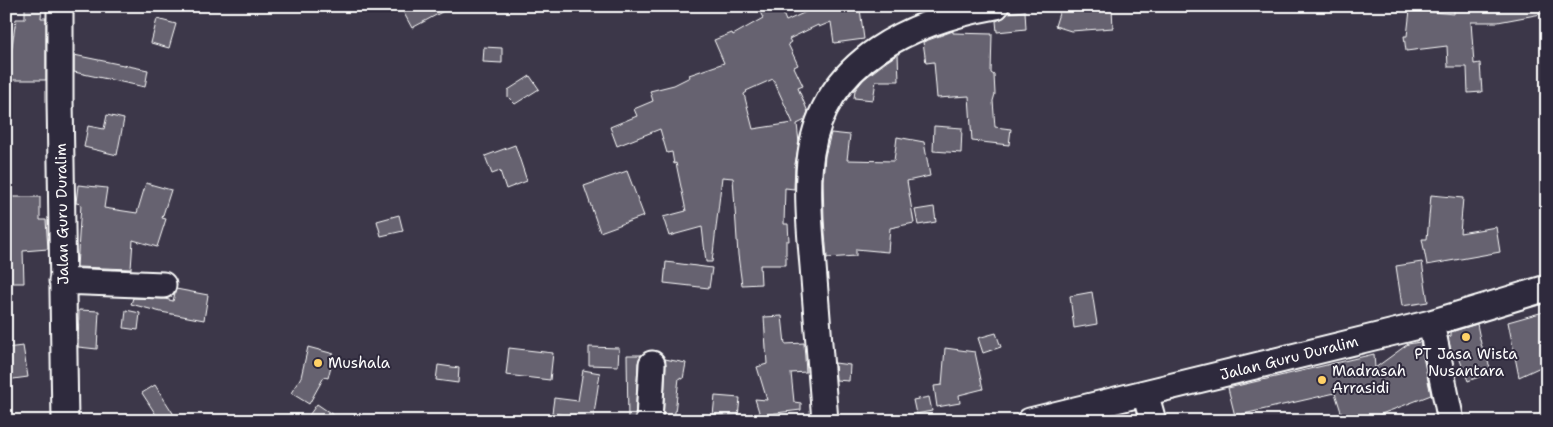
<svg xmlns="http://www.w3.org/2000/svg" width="1553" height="427" font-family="'Shantell Sans',sans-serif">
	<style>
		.building { fill: #666270; stroke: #fff; fill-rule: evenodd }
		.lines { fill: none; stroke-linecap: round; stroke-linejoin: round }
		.minor-casing { stroke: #fff; stroke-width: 29 }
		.minor { stroke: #2f2a3d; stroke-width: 25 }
		.poi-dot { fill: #ffd166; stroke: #2f2a3d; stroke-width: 2 }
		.labels { text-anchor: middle; stroke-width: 4; stroke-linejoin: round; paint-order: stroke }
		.street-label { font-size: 15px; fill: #fff; stroke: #2f2a3d }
		.poi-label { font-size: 15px; fill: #fff; stroke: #2f2a3d; text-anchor: start }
	</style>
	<rect width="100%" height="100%" fill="#3c3749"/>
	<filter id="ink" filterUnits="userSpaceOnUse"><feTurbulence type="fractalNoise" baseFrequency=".02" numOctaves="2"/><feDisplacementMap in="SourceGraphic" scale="10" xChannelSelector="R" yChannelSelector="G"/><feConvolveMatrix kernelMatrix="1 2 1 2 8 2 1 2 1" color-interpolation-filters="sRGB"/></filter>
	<g filter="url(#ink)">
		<path class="building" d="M25 6H42L41 18H46V80H7L16 19H25Z
			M400 6H453L412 28Z
			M757 6H780L786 21 819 6H866L860 9 864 39 834 43 831 22 819 27 818 25 789 39 791 42 788 44 798 65 794 67 803 86 798 88 808 112 805 120 797 124 799 143 795 164 794 189 785 188 784 224H788L789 241H786V265H760L761 284 742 285 738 255 733 178 722 177 712 262H706L702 227 669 236 663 217 686 211 676 163 674 164 672 152 667 153 660 129 617 146 610 127 637 116 634 109 653 101 650 91 674 85 690 77 689 75 724 63 714 40 732 33 733 35 763 18ZM773 79 793 123 753 129 744 94 747 92 746 91Z
			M1454 6H1540L1541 14 1498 22H1471L1474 64 1480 63 1482 92 1468 93 1467 67H1448L1447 46 1406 51 1404 36H1407L1410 10 1454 14Z
			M1061 7 1071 10 1112 8 1113 28 1071 31 1055 26Z
			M1025 11 1026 29 997 32 996 21 1005 17 1008 13Z
			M157 19 176 24 169 48 151 43Z
			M953 31V33L992 34 991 73 994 75 995 94 993 101 995 127 1011 129 1009 145 972 141 969 96 937 98 934 62 926 63 923 42Z
			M484 47 502 48V63L483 62Z
			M898 54 899 81H876L873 100 854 98 855 90 864 79 886 62Z
			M74 55 148 70 145 87 74 72Z
			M530 76 539 89 515 104 508 97V90Z
			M107 115 124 119 117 155 84 147 88 126 104 129Z
			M934 126 962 128 961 153 933 151Z
			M831 133 850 135 847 160 894 161 897 137 924 142 930 176 907 181 914 223 890 228 888 252 856 249V256L827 258 824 220 823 180 825 156Z
			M515 145 527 181 506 189 500 171 492 174 485 156Z
			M627 171 644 216 600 232 584 186Z
			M146 183 171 190 162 218 166 219 157 247 133 240 131 269 77 267 81 204 76 203 78 185 107 188 104 208 137 213Z
			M1431 195 1463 198 1460 233 1496 227 1500 252 1427 265 1422 239H1427Z
			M6 197H40V220H46L48 249 23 251 24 283H6Z
			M934 207 936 222 918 225 915 210Z
			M399 215 403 231 381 236 377 221Z
			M666 262 712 268 709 288 664 283Z
			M1422 262 1428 302 1402 306 1396 266Z
			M176 289 208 295 204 320 161 312 131 304 133 298 165 299 173 301Z
			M1092 292 1097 324 1074 328 1070 296Z
			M79 310 99 311 97 349 78 347Z
			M126 310 140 313 138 330 124 328Z
			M1547 311V364L1519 377 1508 322Z
			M782 316 785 344 804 343 806 372 791 373 794 402 801 403V410L760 415 755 399 767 400 757 367 767 364 764 317Z
			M1477 324 1481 344 1492 372 1468 381 1458 355 1452 356 1448 337 1451 336V332Z
			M996 333 1001 347 983 353 978 338Z
			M1420 342 1431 395 1371 418 1372 421H1344L1335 393 1235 416 1228 388 1374 354 1375 368 1408 344Z
			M23 346 28 377 6 380V348Z
			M308 347 334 354 328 378 324 377 309 404 291 393 301 377Z
			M589 347 619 348 618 366 589 365Z
			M509 348 553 353 550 380 506 375Z
			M945 348 975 352 983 389 959 395 960 403 937 407 934 386 942 385Z
			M627 355H641L638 363 635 421H628Z
			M665 359 686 363 683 379 679 378 674 421H663L666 365Z
			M835 363 850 365 849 381 836 380Z
			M438 365 459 368 458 383 436 380Z
			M583 370 600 373 593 421H579V417L552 413 554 398 578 401Z
			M155 385 178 421H160L142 393Z
			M715 396 740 398 738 417 713 415Z
			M929 397 932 411 916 414 913 400Z
			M317 404 342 421H305Z"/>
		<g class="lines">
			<defs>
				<path id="minor" d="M60 6V99L65 421
					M62 281 163 285
					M1431 323 1451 421
					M1145 393 1153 421
					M649 421 652 364
					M825 421C821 369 817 318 813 266 810 231 806 186 811 153 825 59 913 21 996 6
					M1030 421 1431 323 1547 288"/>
			</defs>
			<use href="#minor" class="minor-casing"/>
			<use href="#minor" class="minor"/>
		</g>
	</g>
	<g class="poi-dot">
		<circle cx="1466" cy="337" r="5"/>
		<circle cx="318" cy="363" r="5"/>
		<circle cx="1322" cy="380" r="5"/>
	</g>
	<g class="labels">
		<g class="street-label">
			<text transform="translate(62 214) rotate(-91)" y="5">Jalan Guru Duralim</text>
			<text transform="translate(1289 358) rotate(-14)" y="5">Jalan Guru Duralim</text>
		</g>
		<g class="poi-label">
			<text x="1466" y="359" text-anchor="middle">PT Jasa Wista<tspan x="1466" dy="17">Nusantara</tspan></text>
			<text x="328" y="368">Mushala</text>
			<text x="1332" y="376">Madrasah<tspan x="1332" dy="17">Arrasidi</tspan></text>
		</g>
	</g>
	<rect width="1553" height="427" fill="none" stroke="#2f2a3d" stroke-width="25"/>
	<rect x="12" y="12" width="1528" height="402" fill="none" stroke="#fff" stroke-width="2" filter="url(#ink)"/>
</svg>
